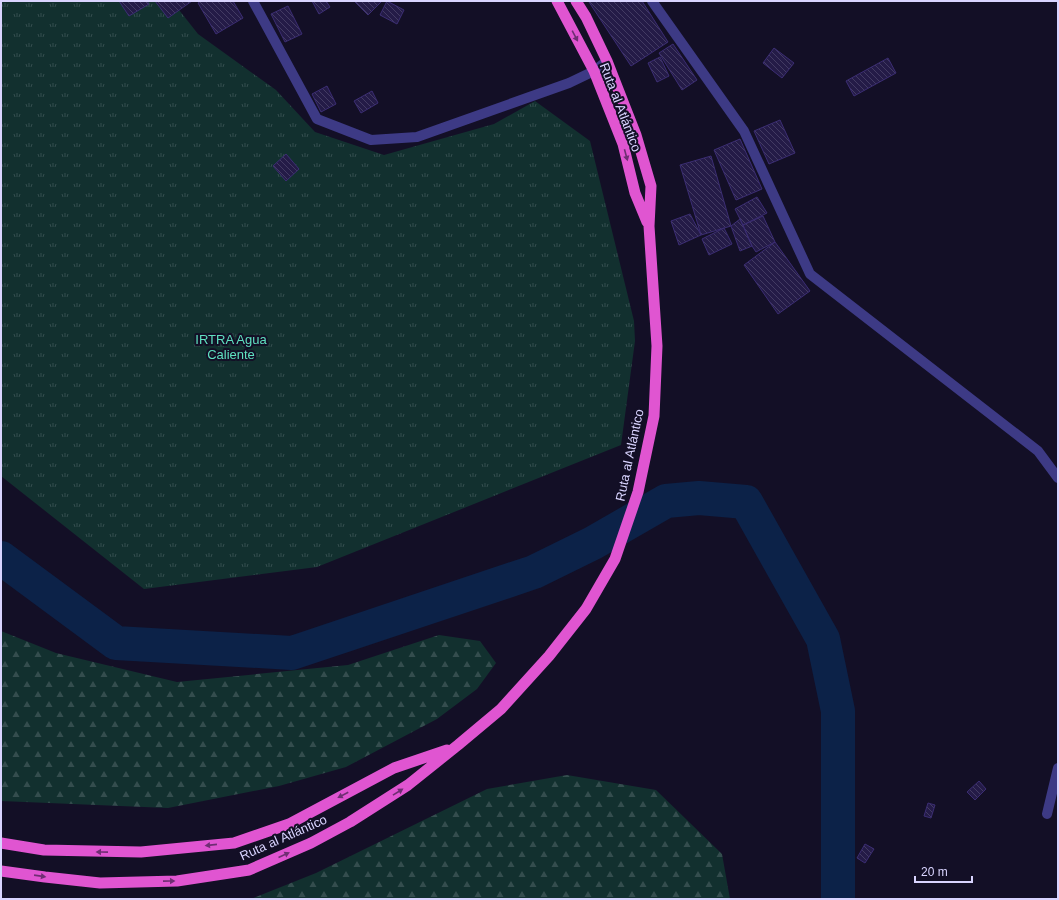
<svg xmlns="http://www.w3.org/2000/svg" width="1059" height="900" font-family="Arial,sans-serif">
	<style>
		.forest { fill: url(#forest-firs) }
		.park { fill: url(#park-tufts) }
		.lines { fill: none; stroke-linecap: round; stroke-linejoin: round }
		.river { stroke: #0c2248; stroke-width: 34 }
		.building { fill: url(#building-back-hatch); stroke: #3b2d73 }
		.minor { stroke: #3d3a85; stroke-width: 10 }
		.trunk { stroke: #e055d1; stroke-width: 11 }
		.oneway { fill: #6f2e73 }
		.labels { text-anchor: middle; stroke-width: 4; stroke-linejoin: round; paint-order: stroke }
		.street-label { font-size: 13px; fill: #d9d4ff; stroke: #130f26 }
		.park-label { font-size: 13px; fill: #5fe0c0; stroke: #130f26 }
	</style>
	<defs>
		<pattern id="forest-firs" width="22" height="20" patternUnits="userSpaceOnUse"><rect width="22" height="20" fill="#12302f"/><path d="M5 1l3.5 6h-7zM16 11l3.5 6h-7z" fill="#344d4e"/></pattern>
		<pattern id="park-tufts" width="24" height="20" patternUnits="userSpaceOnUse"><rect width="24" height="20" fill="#12302f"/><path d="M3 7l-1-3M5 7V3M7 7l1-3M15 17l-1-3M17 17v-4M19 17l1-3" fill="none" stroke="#344d4e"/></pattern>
		<pattern id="building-back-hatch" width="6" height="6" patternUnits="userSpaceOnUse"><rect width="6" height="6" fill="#241b47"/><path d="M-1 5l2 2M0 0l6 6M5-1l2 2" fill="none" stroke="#433b63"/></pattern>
	</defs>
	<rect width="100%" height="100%" fill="#130f26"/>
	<path class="forest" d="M1 631 56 653 177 682 348 665 439 635 480 641 496 663 477 689 437 719 346 767 279 786 168 808 1 801Z
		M567 775 656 790 722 854 730 899H251L316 873 487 789Z"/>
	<path class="park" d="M1 1H172L198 34 276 90 315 132 384 155 494 124 535 101 590 141 634 321 635 341 621 445 317 567 144 589 1 476Z"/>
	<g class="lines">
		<path class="river" d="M1 558 116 643 292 653 534 572 593 543 666 501 699 498 746 502 823 639 838 711V899"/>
	</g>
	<path class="building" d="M119 1H147L149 4 129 16Z
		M155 1H192L168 18Z
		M201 1H233L243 18 216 34 198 3Z
		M312 1H326L330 7 319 14Z
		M354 1H382L368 15Z
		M387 1 404 10 397 24 380 15Z
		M591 1H642L668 42 631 66 589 2Z
		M288 6 302 34 285 42 271 14Z
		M673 44 697 80 682 90 659 53Z
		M774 48 794 63 782 78 763 63Z
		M660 57 669 76 657 82 648 63Z
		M888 58 896 73 854 96 846 81Z
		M327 86 336 104 321 112 312 94Z
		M372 91 378 103 361 113 354 101Z
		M780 120 795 153 769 164 754 131Z
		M740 139 762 189 736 200 714 150Z
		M286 154 299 169 286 181 273 166Z
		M711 156 731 226 701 235 680 165Z
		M757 197 767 213 743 225 735 209Z
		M690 214 701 235 679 245 671 221Z
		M763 216 775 242 756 252 752 246 743 225Z
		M740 219 752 246 740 251 731 226Z
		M724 228 732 244 709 255 702 239Z
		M775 242 810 291 778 314 744 265Z
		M979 781 986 789 975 800 967 792Z
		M928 803 935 805 931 818 924 816Z
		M865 844 874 849 865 863 857 858Z"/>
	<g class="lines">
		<path class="minor" d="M253 1 317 119 371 140 417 137 569 83 594 71 607 61
			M652 1 744 131 810 274 1038 451 1058 478
			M1047 814 1058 768"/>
		<path class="trunk" d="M557 1 594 71 623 144 635 193 647 222
			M1 843 44 850 141 852 234 843 289 824 394 768 447 750
			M1 871 45 877 100 883 177 881 249 870 311 843 350 822 408 785 458 745 501 709 549 656 586 609 615 559 638 492 654 416 657 346 649 226 651 186 636 135 607 61 586 17 576 1"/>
	</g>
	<defs><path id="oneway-solid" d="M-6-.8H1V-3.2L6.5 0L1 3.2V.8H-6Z"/></defs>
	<g class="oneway">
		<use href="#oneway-solid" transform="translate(575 36) rotate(62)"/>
		<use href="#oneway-solid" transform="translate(626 155) rotate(75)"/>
		<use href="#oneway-solid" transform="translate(398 792) rotate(-32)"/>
		<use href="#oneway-solid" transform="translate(343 795) rotate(152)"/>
		<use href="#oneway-solid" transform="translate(211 845) rotate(174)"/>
		<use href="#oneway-solid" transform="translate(102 852) rotate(-179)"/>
		<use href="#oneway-solid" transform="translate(284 855) rotate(-24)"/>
		<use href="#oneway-solid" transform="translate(40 876) rotate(8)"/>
		<use href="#oneway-solid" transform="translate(169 881) rotate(-1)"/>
	</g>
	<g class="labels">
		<g class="street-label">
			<text transform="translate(621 107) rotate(69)" y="5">Ruta al Atlántico</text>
			<text transform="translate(629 455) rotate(-78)" y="5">Ruta al Atlántico</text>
			<text transform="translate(283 837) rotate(-24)" y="5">Ruta al Atlántico</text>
		</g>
		<g class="park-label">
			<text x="231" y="344">IRTRA Agua<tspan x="231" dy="15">Caliente</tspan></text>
		</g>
	</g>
	<rect width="1059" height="900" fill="none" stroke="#d9d4ff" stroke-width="4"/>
	<path d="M915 876v6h57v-6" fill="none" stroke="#d9d4ff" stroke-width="2"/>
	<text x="921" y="876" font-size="12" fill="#d9d4ff" stroke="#130f26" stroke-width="3" paint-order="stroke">20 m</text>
</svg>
